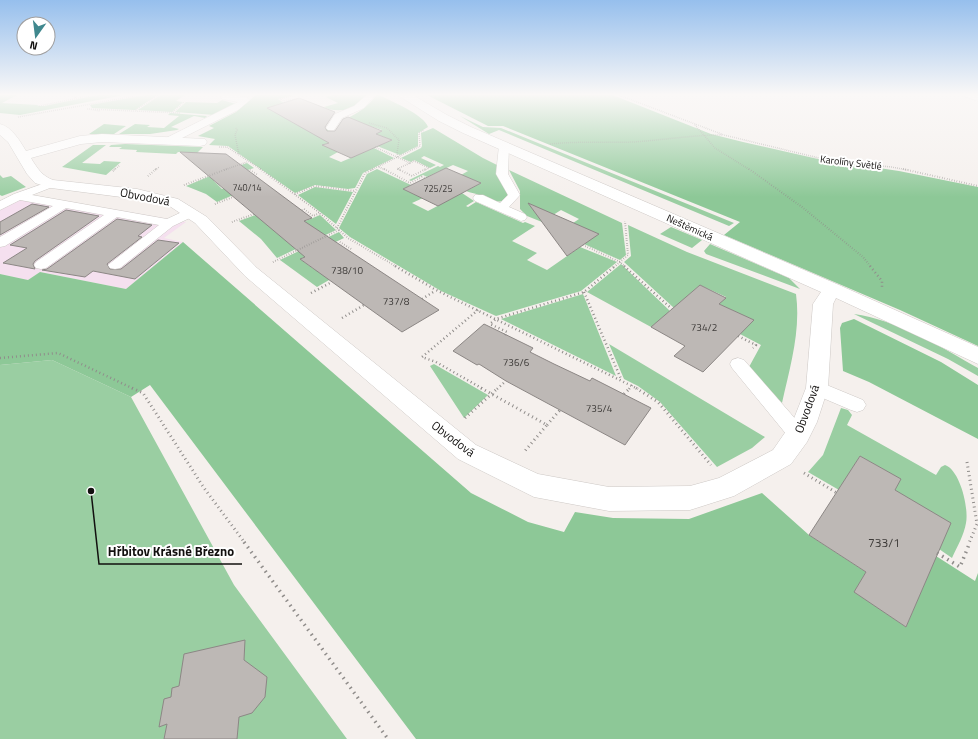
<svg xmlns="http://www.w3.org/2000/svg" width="978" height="739" font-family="'Titillium Web',sans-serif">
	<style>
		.industrial { fill: #f5e0ef }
		.green { fill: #9acea2 }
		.forest { fill: #8dc897 }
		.building { fill: #bdb8b5; stroke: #8c8785 }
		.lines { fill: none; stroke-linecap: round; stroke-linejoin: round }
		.service-casing { stroke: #cec9c6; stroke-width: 1 }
		.minor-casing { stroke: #cec9c6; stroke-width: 1 }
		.path-far4 { stroke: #908d8b; stroke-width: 1.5; stroke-dasharray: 0.5 1.5; stroke-linecap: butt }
		.path-far3 { stroke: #908d8b; stroke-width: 2; stroke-dasharray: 0.5 2; stroke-linecap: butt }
		.path-far2 { stroke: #908d8b; stroke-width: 2.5; stroke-dasharray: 1 3; stroke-linecap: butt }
		.path-far1 { stroke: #908d8b; stroke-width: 3; stroke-dasharray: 1 3.5; stroke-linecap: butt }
		.path { stroke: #908d8b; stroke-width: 3.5; stroke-dasharray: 1.5 4.5; stroke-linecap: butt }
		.service { fill: #fff; fill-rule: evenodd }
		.minor { fill: #fff; fill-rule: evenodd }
		.labels { text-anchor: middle; stroke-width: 4; stroke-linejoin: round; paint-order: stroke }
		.far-number-label { font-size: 9px; fill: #3d3a38 }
		.far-street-label { font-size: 10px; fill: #12100f; stroke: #fff }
		.number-label { font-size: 10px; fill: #3d3a38 }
		.street-label { font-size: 12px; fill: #12100f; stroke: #fff }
		.near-number-label { font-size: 12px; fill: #3d3a38 }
		.leader { fill: none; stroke: #12100f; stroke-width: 1.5 }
		.callout-dot { fill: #12100f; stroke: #fff; stroke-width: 1.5 }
		.callout-label { font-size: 13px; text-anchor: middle; font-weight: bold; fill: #12100f; stroke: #fff; stroke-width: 4; stroke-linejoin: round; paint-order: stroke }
	</style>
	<rect width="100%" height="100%" fill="#f5f0ed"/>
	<path class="industrial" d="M18 193 186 222 164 238 183 242 126 289 40 272 28 280 0 274V204Z"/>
	<path class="green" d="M0 94H19L2 103 39 105 37 106H44L103 94H129L20 115 0 113Z
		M152 94H159L135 110 92 108 90 105Z
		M162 94H186L176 101 183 102 172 112 138 110Z
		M257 94H297L278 99 284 103 277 105 337 134 345 136 323 145 338 152 329 157 341 162 374 148 394 158 363 173 355 188 348 189 315 185 295 193 228 146 209 145 215 139 198 136 214 128 209 126 236 112Z
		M330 94H368C365 98 362 103 357 106 348 111 332 112 324 107L338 103 326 97 332 95Z
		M377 94C389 100 425 115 428 127L418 133V146L400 155 377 146 392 140 376 134 382 130 370 126 349 134 348 118C361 111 369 106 377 94Z
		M222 100 236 104 215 115 175 112 186 102 217 103Z
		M170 113 207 116 205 118 194 116 171 127 179 129 177 130 150 134H119L135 124 150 125 147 127 164 128 179 116 168 115Z
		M460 116 483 127 501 128 734 223 729 226 499 130 489 134Z
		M104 124 126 126 114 134H89Z
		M433 128 483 158 499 166 508 195C502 208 488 198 479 195 474 193 471 193 466 191L481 183 461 175 468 171 453 165 427 177 423 175 411 181 409 180 438 166 440 167 444 165 424 156 421 158 436 165 430 168 414 160 411 162 401 158 421 148 422 146 421 133Z
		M125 144 203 147 197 153 178 152 176 154 136 152 137 150 119 149 122 147H109L111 145Z
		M93 145H106L82 163 100 164 104 161 121 162 106 175 62 167Z
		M247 163 254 168 214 181 222 189 229 186 238 193 217 202 206 194 186 186 215 174Z
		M377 169 411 185 404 189 423 198 412 203 428 211 462 193 474 201 466 206 468 207 476 202 523 223 525 222 535 226 512 241 537 253 527 260 547 270 580 247 617 262 581 291 496 316 441 291 350 237 339 228 367 174Z
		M509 170 622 223 626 255 620 260 584 244 573 223 579 219 561 210 542 222 527 216 520 209V191Z
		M0 175 3 178 11 176 26 187 2 196 0 195Z
		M315 187 353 192 336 224 298 195Z
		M261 213 277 233 320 215 336 230 277 258 261 239 239 221Z
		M628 225 687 252 796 294C801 331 790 367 782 403L749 367 761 345 740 334 753 320 719 304 726 297 700 285 674 308 624 262 631 256Z
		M671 227 702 240 692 248 660 234Z
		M339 232 344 238 300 259 315 270 322 266 336 276 317 287 280 260Z
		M710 244 789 278 800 289 706 254 704 251Z
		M621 264 670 311 651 327 587 292Z
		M583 294 616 376 501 319Z
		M854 314C895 319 943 348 978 368V376L948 359Z
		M609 344 765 437 752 448 717 467 660 402 638 386 624 379Z
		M52 360 131 397 234 585 347 739H0V365Z
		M434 364 488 395 464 418 430 366Z
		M841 408 848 410 852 415 847 425 936 475 941 467 945 465C960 470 969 508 966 523 964 535 957 547 952 558L939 549 895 490 900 479 860 456 839 490 808 472 823 455Z"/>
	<path class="forest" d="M425 94H610L711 134 743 142 818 159 899 171 978 187V346L900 310 724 235 740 222 503 126H488Z
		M183 242 471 493 528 522 564 532 575 512 613 518 689 519 762 493 809 535 866 572 855 592 906 627 936 556 975 581 978 573V739H416L150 385 131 397 52 360 0 365V274L28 280 40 272 126 289Z
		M854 319 941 362 978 385V439L869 382 843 371 840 328 842 323Z"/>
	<path class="building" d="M299 98 335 112 325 127 327 131H335L343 119 348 117 382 131 376 134 392 140 351 158 322 145 329 143 267 108Z
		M180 152 226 154 312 218 304 221 439 310 402 332 300 259 305 257Z
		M446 168 481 183 438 206 403 189Z
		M528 203 599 234 567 256Z
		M32 204 49 207 0 235V222Z
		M66 210 99 216 35 261 33 264 35 269 3 263 27 248 10 245Z
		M117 219 152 225 138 236 142 237 107 264 110 269H121L158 240 179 243 135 279 93 271 85 277 42 270 47 269Z
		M700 285 726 298 719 304 754 320 703 372 674 356 685 346 651 327Z
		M484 324 533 348 530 352 554 364 590 381 592 378 651 408 625 445 506 381 479 364 477 365 453 351Z
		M860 456 901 479 895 490 951 523 906 627 854 592 866 572 809 535Z
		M245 640 244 660 267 677 265 697 252 713 239 717 237 739H164L167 724 159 727 164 699 171 697 172 688 179 686 184 654Z"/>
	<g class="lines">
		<defs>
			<path id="service" d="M225 94 246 97 250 100 238 110 174 142H166L165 140 166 138 238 102 222 99 221 97Z
				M368 94H376L364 108 342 118 334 130H328L326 128 335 114 354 106Z
				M504 143 509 146 508 174 520 195 509 207 525 214 527 217 525 220 521 221 475 201 473 198 475 195H483L500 203 508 195 496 174 499 146Z
				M51 181 55 182 57 184 55 186 32 195 167 219 186 210H194L196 213 194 216 173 226 120 268 115 269 110 268 108 265 159 225 117 217 46 268 41 269 36 268 34 265 36 262 104 215 66 208 5 246 0 247V237L53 206 20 200 0 210V201L14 194Z
				M738 358 744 360 805 430 807 435 805 440 798 443 791 440 732 368 730 364 732 360Z
				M817 381 863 400 866 405 863 410 857 412 851 410 811 393 808 388 811 383Z"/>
			<path id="minor" d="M398 94H411L447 115 471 127 839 285 978 347V364L836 298 833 304 828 388 817 422 807 442 791 464 734 496 690 510 609 511 534 497 458 459 245 276 195 223 168 205 137 199 51 188 35 183 27 174 8 142 0 135V124C12 127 20 141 26 151L80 136 102 134 205 139 207 142 205 145 200 146 102 142 81 144 31 158C37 168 42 176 53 180L137 189 178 199 207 217 257 268 476 445 538 474 609 487 690 486 719 478 773 450 793 421 806 388 813 304 821 292 463 133 439 121 399 96Z
				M962 94H978V101L963 96Z"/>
		</defs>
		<use href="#service" class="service-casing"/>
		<use href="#minor" class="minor-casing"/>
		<path class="path-far4" d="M73 94 76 99
			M333 94 338 97
			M616 94 724 135 827 160 891 167 908 170
			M297 99 284 101 280 99 299 94
			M39 106 99 94
			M87 109 180 113
			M89 109 100 111
			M136 110 160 94
			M173 112 184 102
			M18 117 147 94
			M369 123 387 128 399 140 397 153 398 157
			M695 125 715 148 750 170
			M236 128 237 130 235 135 239 155
			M550 144C578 141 605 143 633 142 663 140 692 135 722 135
			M219 147H227L262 170
			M375 147 410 163
			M410 163 414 161 429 168 424 170
			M379 167 386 170
			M114 170 120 165
			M155 170 159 167
			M224 170 247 162
			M371 170 420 146 419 133 424 130
			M400 170 397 169 410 163"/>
		<path class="path-far3" d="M260 169 320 213 348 238 397 267
			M384 169 410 183 422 177 425 178
			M398 169 412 176 426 169
			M749 169 802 207 863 257 871 267
			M903 169 978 186
			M250 170 258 175
			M113 171 115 169
			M148 176 156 169
			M184 185 227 169
			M295 194 315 186 355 191
			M215 204 233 197
			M302 210 304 209 313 216 320 213
			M232 222 254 214
			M337 228 365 173 373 169
			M340 242 351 249
			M583 245 620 262 625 267
			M273 262 339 230
			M614 267 628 255 625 221"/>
		<path class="path-far2" d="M395 266 436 290 638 389
			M624 266 672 309
			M870 266 882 281V288
			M584 292 621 379
			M311 293 332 282
			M422 299 435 291
			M478 310 422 357 436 362 483 389
			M342 318 364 305
			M505 335 507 332 490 324 496 319 584 292 615 266
			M738 336 756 345 753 348
			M0 358 58 353 134 389
			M497 389 506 381
			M629 389 632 385"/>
		<path class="path-far1" d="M132 388 143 393 204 488 245 543
			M481 388 547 425 524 452
			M636 388 658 402 711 465
			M624 394 630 388
			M465 418 498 388
			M547 425 560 410
			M967 462 977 524 969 543
			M804 473 837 493"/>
		<path class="path" d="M244 542 388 739
			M937 553 960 567 970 542"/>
		<use href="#service" class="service"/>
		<use href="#minor" class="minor"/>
	</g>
	<linearGradient id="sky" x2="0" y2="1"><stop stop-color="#96bfed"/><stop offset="0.48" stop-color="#faf8f7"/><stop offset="1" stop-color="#faf8f7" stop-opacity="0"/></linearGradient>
	<rect width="978" height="197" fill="url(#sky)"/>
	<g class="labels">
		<g class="far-number-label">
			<text x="247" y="191">740/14</text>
			<text x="438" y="192">725/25</text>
		</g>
		<g class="far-street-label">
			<text transform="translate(851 162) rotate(7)" y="4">Karolíny Světlé</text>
			<text transform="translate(690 227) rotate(24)" y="4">Neštěmická</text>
		</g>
		<g class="number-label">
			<text x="347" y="274">738/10</text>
			<text x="396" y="305">737/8</text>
			<text x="704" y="331">734/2</text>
			<text x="516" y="366">736/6</text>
			<text x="599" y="412">735/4</text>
		</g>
		<g class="street-label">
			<text transform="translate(145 197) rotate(11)" y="4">Obvodová</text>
			<text transform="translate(807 409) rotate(-70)" y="4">Obvodová</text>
			<text transform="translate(453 439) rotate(37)" y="4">Obvodová</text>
		</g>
		<g class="near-number-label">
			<text x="884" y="547">733/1</text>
		</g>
	</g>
	<path class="leader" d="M91 491L99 564H242"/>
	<circle class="callout-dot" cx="91" cy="491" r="4"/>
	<g class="callout-label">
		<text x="171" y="556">Hřbitov Krásné Březno</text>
	</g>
	<g transform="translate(36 36) rotate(194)"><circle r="19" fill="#ffffff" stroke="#a09f9f"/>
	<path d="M0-3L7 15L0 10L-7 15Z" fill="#40888e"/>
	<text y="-6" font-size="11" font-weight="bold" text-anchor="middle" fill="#12100f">N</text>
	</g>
</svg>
